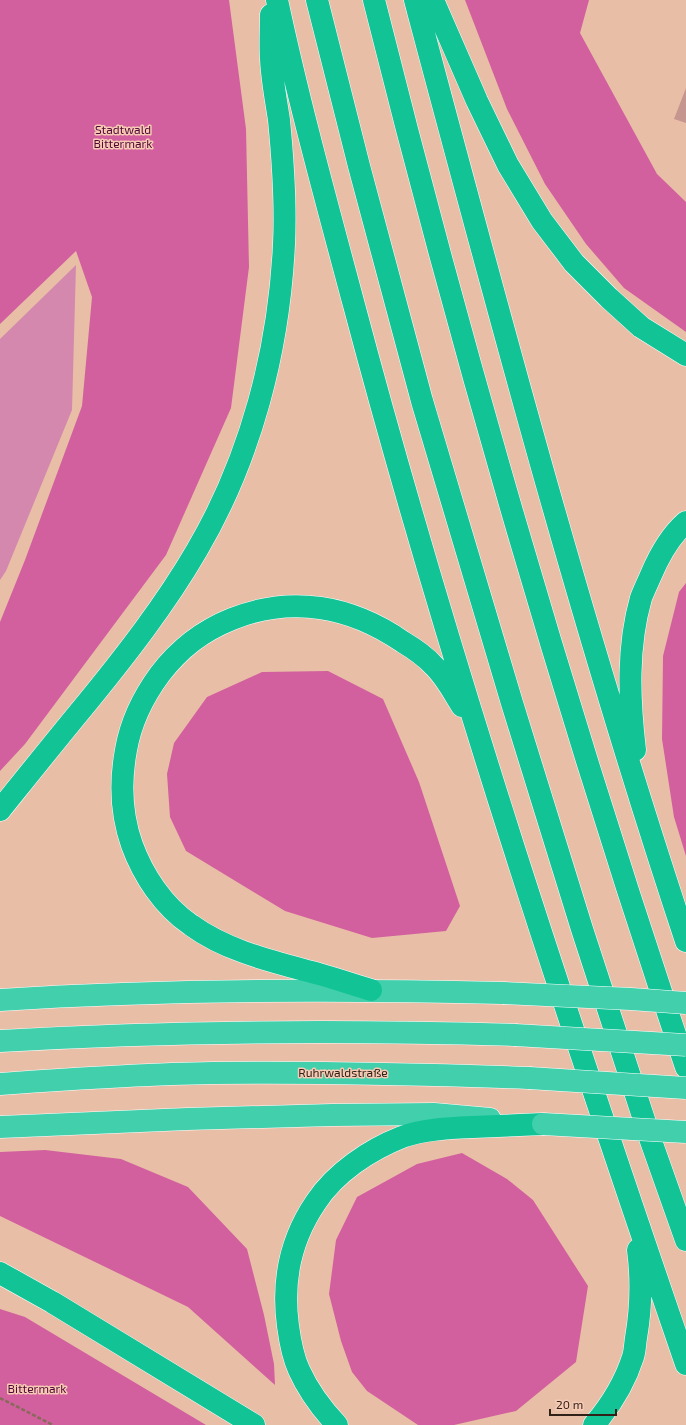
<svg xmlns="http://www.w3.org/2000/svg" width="686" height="1425" font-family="'Exo 2',sans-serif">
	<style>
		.green { fill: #d488ae }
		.forest { fill: #d2609e }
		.building { fill: #c5968f }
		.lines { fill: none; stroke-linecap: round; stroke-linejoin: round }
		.trunk-casing { stroke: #fff; stroke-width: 23 }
		.motorway-casing { stroke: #fff; stroke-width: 23 }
		.path { stroke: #876a5a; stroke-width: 2.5; stroke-dasharray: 4 2; stroke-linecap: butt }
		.trunk { stroke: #42cfab; stroke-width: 22 }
		.motorway { stroke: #12c396; stroke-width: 22 }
		.trunk-bridge-casing { stroke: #fff; stroke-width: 23; stroke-linecap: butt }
		.trunk-bridge { stroke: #42cfab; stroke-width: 22 }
		.labels { text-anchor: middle; stroke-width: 3; stroke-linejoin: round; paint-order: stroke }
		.park-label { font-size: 12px; fill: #510736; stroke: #f6cab4 }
		.street-label { font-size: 12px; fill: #302017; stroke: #f6cab4 }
	</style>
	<rect width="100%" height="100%" fill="#e9bea7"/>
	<path class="green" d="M76 265 72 410 6 571 0 580V339Z"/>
	<path class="forest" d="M0 0H229L246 129 249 267 231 408 166 555 25 744 0 771V622L25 560 82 406 92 297 76 251 0 324Z
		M465 0H589L580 33 657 174 686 202V332L624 288 586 244 545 184 507 109Z
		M686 583V856L674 817 662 739 663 656 679 592Z
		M328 671 383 699 419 782 460 906 446 931 372 938 285 911 186 851 170 817 167 774 174 743 207 697 262 672Z
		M45 1150 121 1159 188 1187 247 1249 264 1315 274 1364 275 1385 188 1307 0 1216V1152Z
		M462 1153 507 1179 533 1200 588 1286 576 1362 516 1411 454 1425H418L367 1391 352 1372 341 1341 329 1294 336 1240 357 1197 417 1164Z
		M0 1309 25 1317 206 1425H0Z"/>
	<path class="building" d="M686 88V123L674 119Z"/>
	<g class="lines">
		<defs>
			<path id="trunk" d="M0 1000C167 989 335 989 503 993
				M0 1041C172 1031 344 1030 515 1035
				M0 1084C70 1079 141 1074 212 1073 318 1072 423 1074 529 1078
				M0 1127 187 1119 332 1115 434 1114 490 1119"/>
			<path id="motorway" d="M277 0C299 103 327 204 354 305 449 663 566 1014 686 1364
				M317 0 359 166 422 401 512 703 582 929 651 1141 686 1240
				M374 0C464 360 568 716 686 1067
				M415 0C499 315 583 631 686 941
				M433 0 477 101 508 165 542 221 574 263 609 298 641 327 686 355
				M635 750C629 699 627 647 641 598 644 590 648 582 651 575 659 556 670 536 686 522
				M0 810C29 774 57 739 86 704 126 655 165 605 197 550 251 458 279 350 284 244 286 203 283 161 279 120 276 100 272 80 271 59 270 45 271 30 271 15
				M371 990C354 985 337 979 319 974 275 962 228 952 191 925 163 906 143 875 132 845 121 814 120 782 126 750 131 721 143 697 160 674 180 648 202 631 232 619 292 595 351 606 403 642 413 648 425 656 433 665 445 676 453 692 462 706
				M0 1273 52 1302 254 1425
				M337 1425C322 1409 308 1390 299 1370 293 1357 290 1341 288 1326 282 1282 290 1240 316 1202 335 1173 369 1150 402 1137 424 1129 450 1128 473 1127 497 1126 520 1125 543 1124
				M594 1425C611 1405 625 1382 633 1357 635 1351 635 1344 636 1338 641 1309 642 1280 638 1250"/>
		</defs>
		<use href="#trunk" class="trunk-casing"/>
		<use href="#motorway" class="motorway-casing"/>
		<path class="path" d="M0 1398 53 1425"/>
		<use href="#trunk" class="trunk"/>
		<use href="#motorway" class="motorway"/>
		<defs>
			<path id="trunk-bridge" d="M503 993 631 999 686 1003
				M515 1035 686 1045
				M529 1078 686 1088
				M543 1124 686 1132"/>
		</defs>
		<use href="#trunk-bridge" class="trunk-bridge-casing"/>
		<use href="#trunk-bridge" class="trunk-bridge"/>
	</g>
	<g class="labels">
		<g class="park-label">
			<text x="123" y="134">Stadtwald<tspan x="123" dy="14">Bittermark</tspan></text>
			<text x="37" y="1393">Bittermark</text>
		</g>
		<g class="street-label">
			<text x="343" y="1077">Ruhrwaldstraße</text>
		</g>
	</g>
	<path d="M550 1409v6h66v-6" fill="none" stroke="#302017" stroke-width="2"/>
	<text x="556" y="1409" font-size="12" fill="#302017" stroke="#f6cab4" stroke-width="3" paint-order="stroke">20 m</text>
</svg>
